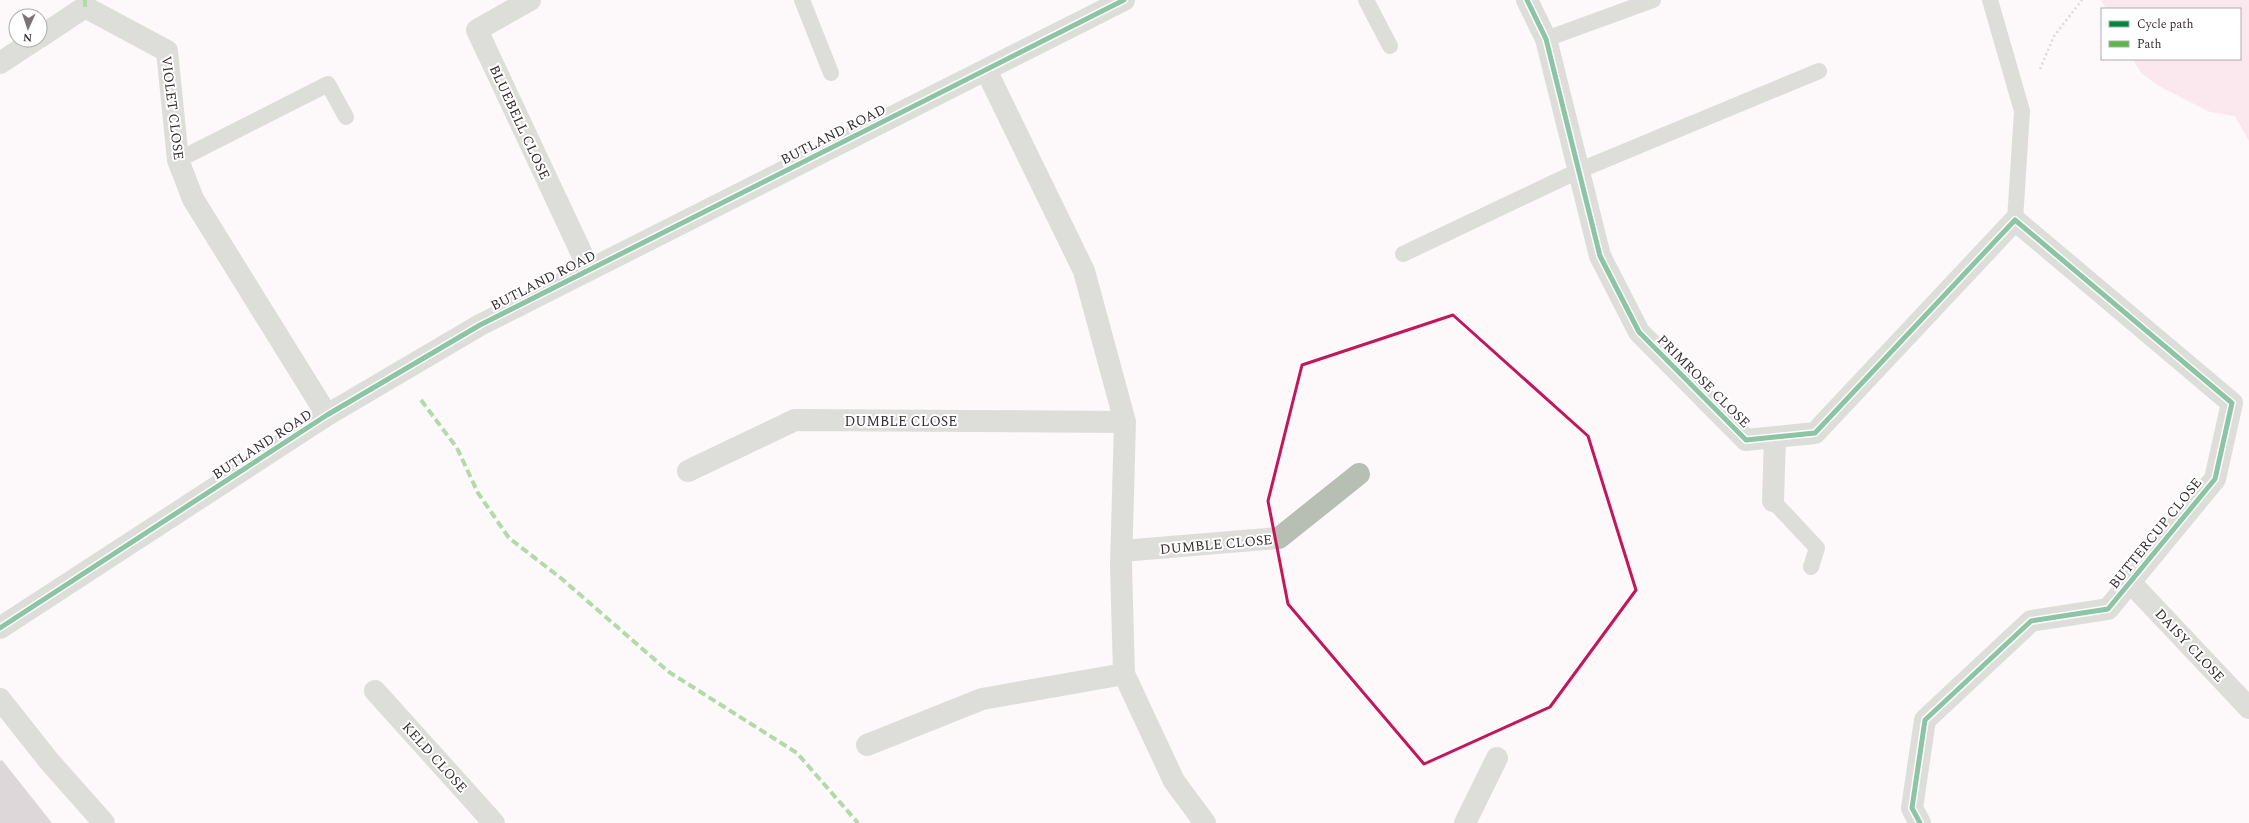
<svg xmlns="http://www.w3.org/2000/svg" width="2249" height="823" font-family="Spectral,serif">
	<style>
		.green { fill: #f9d3e1 }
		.building { fill: #b8b0b3 }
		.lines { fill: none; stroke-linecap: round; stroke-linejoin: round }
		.path { stroke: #b6b9b3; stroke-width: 2.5; stroke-dasharray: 2 3; stroke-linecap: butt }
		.service { stroke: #b7bfb4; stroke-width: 16 }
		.minor { stroke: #b7bfb4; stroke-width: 22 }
		.tertiary { stroke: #b7bfb4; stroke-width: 22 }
		.quiet { stroke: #58b947; stroke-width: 4; stroke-dasharray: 8 4; stroke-linecap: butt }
		.cycleway-casing { stroke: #fff; stroke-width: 8 }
		.cycleway { stroke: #00873e; stroke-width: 5 }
		.marked { fill: none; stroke: #c2185b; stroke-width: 3; stroke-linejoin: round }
		.labels { text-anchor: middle; stroke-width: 4; stroke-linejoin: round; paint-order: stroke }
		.street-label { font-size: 14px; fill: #372c30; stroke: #fff }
	</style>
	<rect width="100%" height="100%" fill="#fdf8fa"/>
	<path class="green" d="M2101 0H2249V141L2235 116 2210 112 2159 86 2141 73 2133 59H2240V9H2106Z"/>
	<path class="building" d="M2 760 52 823H0V761Z"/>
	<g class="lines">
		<path class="path" d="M2040 69 2054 36 2082 0"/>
		<path class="service" d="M802 0 831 73
			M1366 0 1390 46
			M1990 0 2022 111 2015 220
			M1546 39 1653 0
			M178 160 328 84 346 117
			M1403 254 1578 171 1819 71
			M1773 501 1817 548 1811 567"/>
		<path class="minor" d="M530 0 477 30 589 269
			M1527 0 1546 39 1600 256 1639 332 1746 440 1815 433 2015 220 2232 403 2215 479 2108 609 2031 621 1925 720 1912 808 1920 823
			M40 37 85 7 167 51 178 160 193 199 327 415
			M0 63 35 40
			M986 70 1084 271 1125 422 1121 566 1124 674 1174 781 1205 823
			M688 471 795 420 1125 422
			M1773 501 1775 437
			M1122 551 1279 538 1359 474
			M2130 582 2249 708
			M375 691 494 823
			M0 699 49 761 104 823
			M867 745 982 699 1124 674
			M1465 823 1497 758"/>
		<path class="tertiary" d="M0 628 327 415 480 325 1124 0"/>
		<path class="quiet" d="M85 0V7
			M421 400 457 448 478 493 509 538 562 579 669 672 797 753 858 823"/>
		<defs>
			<path id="cycleway" d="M1527 0 1546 39 1600 256 1639 332 1746 440 1815 433 2015 220 2232 403 2215 479 2108 609 2031 621 1925 720 1912 808 1920 823
				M0 628 327 415 480 325 1124 0"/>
		</defs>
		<use href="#cycleway" class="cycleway-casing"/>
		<use href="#cycleway" class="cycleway"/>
	</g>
	<path d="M0 0H2249V823H0ZM1453 315 1588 436 1636 590 1550 707 1424 764 1288 604 1268 501 1302 365Z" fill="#fdf8fa" fill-opacity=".55" fill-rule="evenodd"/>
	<path class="marked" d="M1453 315 1588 436 1636 590 1550 707 1424 764 1288 604 1268 501 1302 365Z"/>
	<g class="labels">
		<g class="street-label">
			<text transform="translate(173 108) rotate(83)" y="5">VIOLET CLOSE</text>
			<text transform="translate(520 122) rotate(65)" y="5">BLUEBELL CLOSE</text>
			<text transform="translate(833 134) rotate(-27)" y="5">BUTLAND ROAD</text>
			<text transform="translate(543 280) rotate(-27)" y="5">BUTLAND ROAD</text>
			<text transform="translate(1704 381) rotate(45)" y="5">PRIMROSE CLOSE</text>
			<text x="901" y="426">DUMBLE CLOSE</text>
			<text transform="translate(262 444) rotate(-33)" y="5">BUTLAND ROAD</text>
			<text transform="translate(2155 533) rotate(-51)" y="5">BUTTERCUP CLOSE</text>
			<text transform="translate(1216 544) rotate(-5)" y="5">DUMBLE CLOSE</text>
			<text transform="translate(2190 645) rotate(47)" y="5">DAISY CLOSE</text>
			<text transform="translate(435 757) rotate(48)" y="5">KELD CLOSE</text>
		</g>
	</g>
	<rect x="2101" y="8" width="140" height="52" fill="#ffffff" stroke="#afabac"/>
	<rect x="2109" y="21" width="20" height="6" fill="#00873e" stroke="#afabac"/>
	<text x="2137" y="28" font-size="12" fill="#372c30">Cycle path</text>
	<rect x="2109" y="41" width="20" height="6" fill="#58b947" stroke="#afabac"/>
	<text x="2137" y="48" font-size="12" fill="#372c30">Path</text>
	<g transform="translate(28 28) rotate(183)"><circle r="19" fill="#ffffff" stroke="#afabac"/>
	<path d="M0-3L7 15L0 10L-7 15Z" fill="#7c7377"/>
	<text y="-6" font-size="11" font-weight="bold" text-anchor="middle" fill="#372c30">N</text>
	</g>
</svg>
